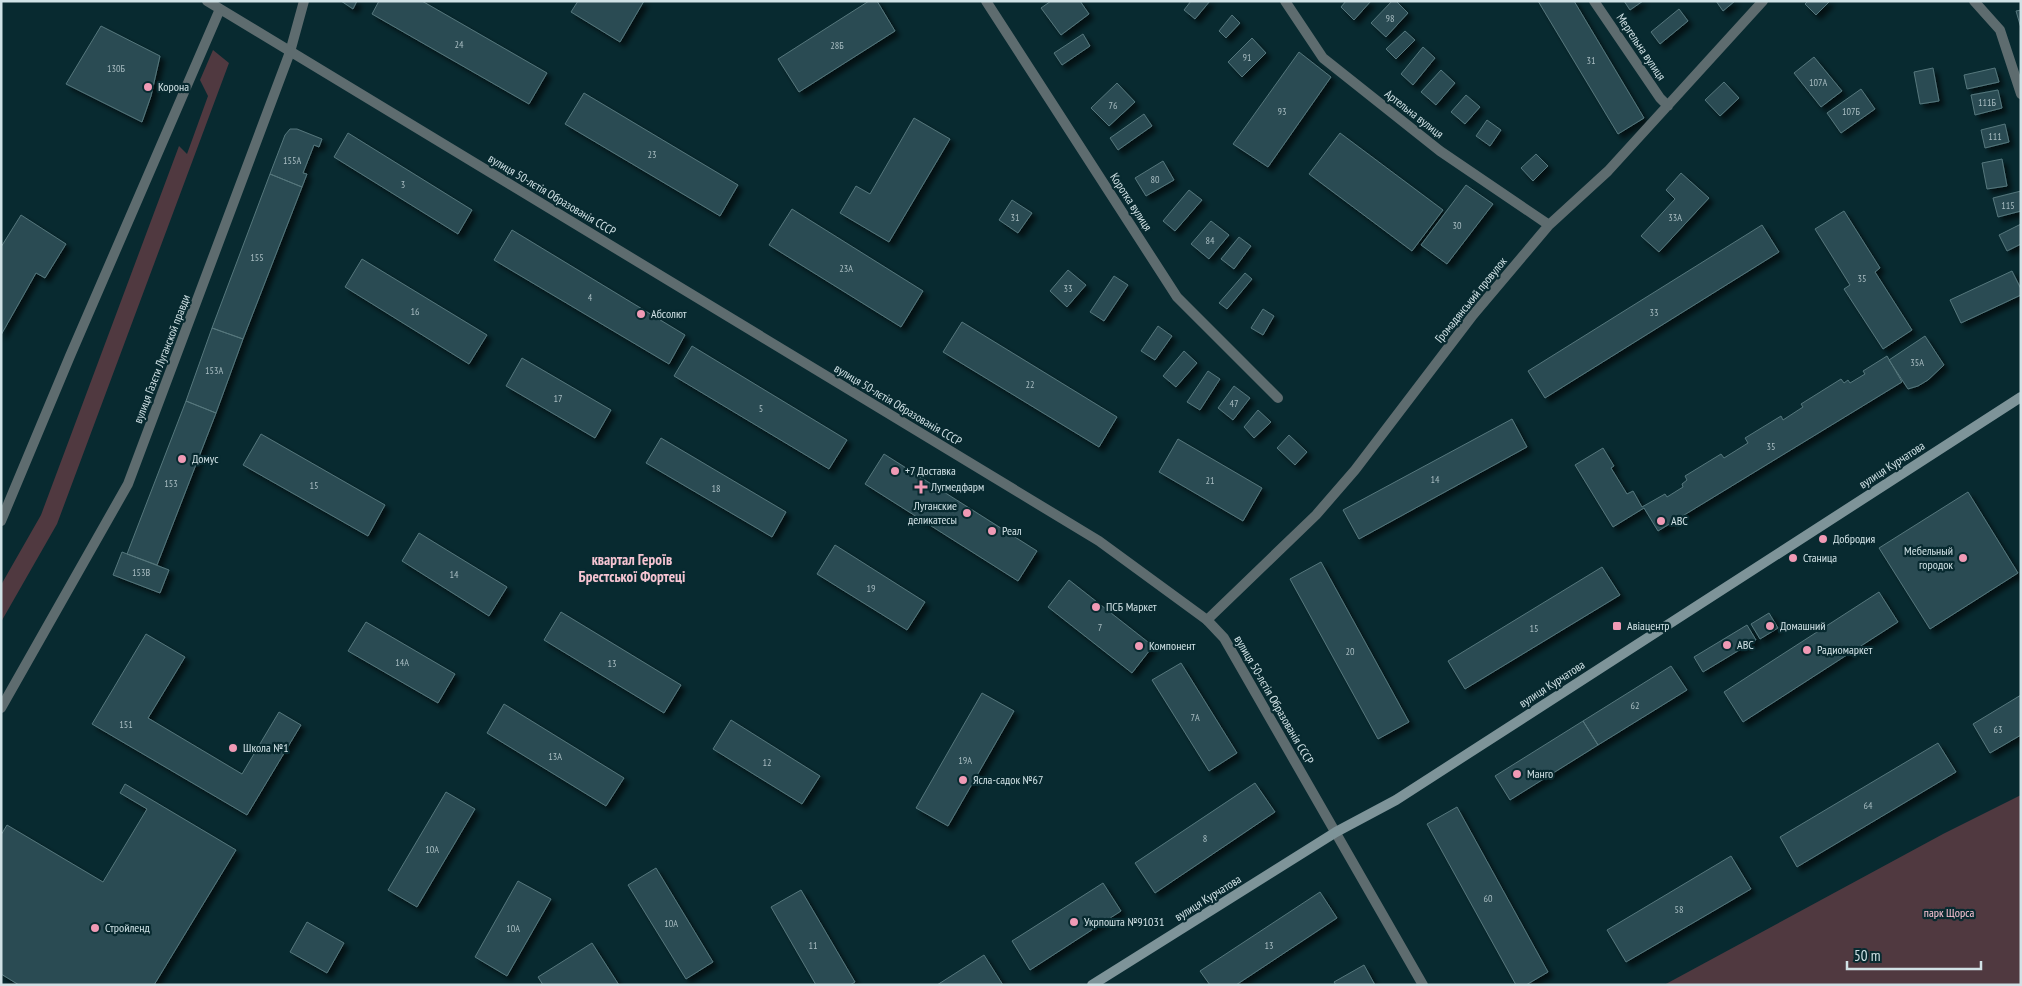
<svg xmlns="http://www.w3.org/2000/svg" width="2022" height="986" font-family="'PT Sans Narrow',sans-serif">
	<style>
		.green { fill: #503940 }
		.building { fill: #2c4c52; stroke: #55777d; filter: url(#shadow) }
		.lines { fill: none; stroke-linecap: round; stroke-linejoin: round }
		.minor { stroke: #5e6c6f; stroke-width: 10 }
		.tertiary { stroke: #5e6c6f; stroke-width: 10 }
		.secondary { stroke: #7e9499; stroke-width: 10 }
		.poi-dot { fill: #f09ab5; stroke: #082a30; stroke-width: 2 }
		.labels { text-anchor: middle; stroke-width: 4.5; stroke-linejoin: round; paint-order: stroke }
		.number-label { font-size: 10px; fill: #a8bcc1 }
		.street-label { font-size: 12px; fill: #d1e2e6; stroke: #082a30 }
		.poi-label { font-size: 12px; fill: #d1e2e6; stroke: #082a30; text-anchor: start }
		.park-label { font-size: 12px; fill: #fec6d6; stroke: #082a30 }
		.quarter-label { font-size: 15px; font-weight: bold; fill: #f6c4d2; stroke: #082a30 }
	</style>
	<defs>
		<filter id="shadow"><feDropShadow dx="4.5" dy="4.5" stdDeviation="2.5" flood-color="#0009"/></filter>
	</defs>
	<rect width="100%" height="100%" fill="#082a30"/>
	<path class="green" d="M213 50 229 63 57 524 1 622V585L41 515 179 146 187 154 208 96 200 80Z
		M2021 795V985H1664L1943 834Z"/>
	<path class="building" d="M341 1H357L353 9Z
		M379 1H422L547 73 529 104 372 14Z
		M578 1H644L620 42 571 12Z
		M869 1H877L895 31 799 92 778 59Z
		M1051 1H1080L1089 14 1061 35 1041 8Z
		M1191 1H1210L1195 19 1184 10Z
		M1346 1H1371L1354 20 1341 7Z
		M1392 1H1396L1408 13 1386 37 1371 23Z
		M1538 1H1574L1644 118 1618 134Z
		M1624 1H1643L1630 10Z
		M1716 1H1735L1723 11Z
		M1808 1H1830L1816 15 1805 4Z
		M1679 9 1688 21 1660 44 1651 32Z
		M2021 10V28L2016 11Z
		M1232 15 1240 23 1226 38 1219 31Z
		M101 26 160 56 151 96 142 122 66 84Z
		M1405 31 1415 40 1396 59 1386 49Z
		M1083 34 1090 46 1062 65 1054 53Z
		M1252 38 1266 53 1242 77 1228 62Z
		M1423 47 1435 58 1413 85 1401 74Z
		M1299 52 1331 77 1268 167 1233 144Z
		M1814 57 1842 91 1821 107 1794 73Z
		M1933 68 1939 101 1920 104 1914 72Z
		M1995 68 1999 82 1967 89 1964 75Z
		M1441 70 1455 83 1436 105 1421 92Z
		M1724 82 1739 98 1720 116 1705 100Z
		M1117 83 1135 102 1109 126 1091 108Z
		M1861 89 1875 109 1841 133 1827 113Z
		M1998 90 2002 108 1975 115 1971 95Z
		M584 93 738 185 720 216 565 124Z
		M1466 95 1480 107 1465 124 1451 112Z
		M1144 114 1152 126 1118 150 1110 138Z
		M914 118 950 139 889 242 840 213 856 186 870 194Z
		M1487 120 1501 130 1490 146 1476 136Z
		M2005 124 2009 142 1985 148 1981 130Z
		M290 129H297L322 139 319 147 314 145 303 173 307 174 302 187 270 174 285 135Z
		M348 133 472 210 458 234 334 157Z
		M1340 133 1443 210 1412 251 1309 174Z
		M1536 154 1548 166 1533 181 1521 168Z
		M2002 159 2007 186 1987 189 1982 163Z
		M1163 161 1174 180 1146 196 1135 178Z
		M1681 173 1709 198 1659 252 1641 236 1675 199 1666 190Z
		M270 174 302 187 243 339 212 328Z
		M1466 185 1493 204 1447 264 1421 245Z
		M1189 190 1202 200 1175 231 1163 221Z
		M2021 191V211L1998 217 1993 198Z
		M1012 200 1032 213 1018 233 999 220Z
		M792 209 923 291 901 327 769 245Z
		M1844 211 1880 268 1875 272 1912 330 1883 349 1844 289 1850 285 1815 229Z
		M21 215 66 244 45 278 36 273 1 335V247Z
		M1211 221 1229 235 1209 259 1191 244Z
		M2021 224V244L2007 251 1999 235Z
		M1762 225 1779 252 1545 398 1528 371Z
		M512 230 685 335 669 364 494 260Z
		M1239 237 1251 246 1234 269 1221 259Z
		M362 259 487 335 469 364 345 287Z
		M1068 270 1086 285 1067 307 1050 291Z
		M2012 271 2021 289V295L1961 323 1950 300Z
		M1245 273 1252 279 1227 309 1219 303Z
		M1114 276 1128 285 1104 321 1090 312Z
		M1263 309 1274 316 1263 335 1251 328Z
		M962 322 1117 417 1099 447 943 352Z
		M1158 326 1172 336 1155 360 1141 351Z
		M212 328 243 339 216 413 186 401Z
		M1925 336 1944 365 1928 380 1918 386 1908 389 1889 360Z
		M692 346 847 440 829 469 674 376Z
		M1184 351 1197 363 1176 387 1163 376Z
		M1887 356 1902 382 1658 531 1644 508 1613 527 1575 465 1603 448 1614 466 1611 468 1627 494 1633 491 1642 507 1665 494 1667 497 1683 487 1682 484 1687 480 1685 476 1721 454 1724 458 1748 443 1745 438 1781 416 1783 420 1803 407 1801 404 1841 379 1844 383 1848 380 1850 383 1865 374 1863 371Z
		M522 358 611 410 595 438 506 386Z
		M1208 371 1220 379 1200 410 1187 402Z
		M1234 386 1250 398 1233 420 1218 408Z
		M186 401 216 413 157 565 127 554Z
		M1258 410 1271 422 1254 438 1244 427Z
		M1512 419 1527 447 1359 539 1343 510Z
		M261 434 385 505 368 536 243 465Z
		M1289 435 1307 452 1295 465 1277 448Z
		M661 438 786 512 772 537 646 463Z
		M1178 439 1262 488 1243 521 1159 472Z
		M884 454 1037 551 1018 581 865 484Z
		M1968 492 2018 573 1930 629 1879 548Z
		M419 533 507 587 489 616 402 561Z
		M835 545 925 602 907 630 817 574Z
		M122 552 169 570 160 593 113 575Z
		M1321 562 1409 722 1378 739 1290 579Z
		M1602 567 1620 595 1465 689 1448 661Z
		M1069 580 1153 646 1132 673 1048 607Z
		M1879 592 1898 622 1743 722 1724 692Z
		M561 612 681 685 664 713 544 640Z
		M1769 613 1778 628 1760 639 1751 624Z
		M366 622 455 674 438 703 348 651Z
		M1747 625 1756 640 1703 672 1694 657Z
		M146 634 185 657 148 718 242 774 279 712 301 725 247 815 92 724Z
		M1181 663 1237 753 1209 771 1152 680Z
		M1671 666 1687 690 1598 745 1583 721Z
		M982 693 1014 711 948 826 916 808Z
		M2021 695V735L1990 753 1973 724Z
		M504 704 624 778 606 806 487 733Z
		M731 720 820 776 802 804 713 749Z
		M1583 721 1598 745 1510 800 1495 776Z
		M1938 743 1956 772 1797 867 1780 837Z
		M1255 783 1275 812 1155 893 1135 863Z
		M125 784 236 850 154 985H19L1 974V835L7 825 103 882 147 809 120 793Z
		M446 792 475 809 417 907 388 890Z
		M1457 807 1548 972 1526 985H1516L1427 824Z
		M1731 856 1751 889 1626 962 1607 930Z
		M656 868 713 962 686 979 628 885Z
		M518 881 551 899 507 976 475 957Z
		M1103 883 1121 911 1030 970 1012 941Z
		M801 890 855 982 850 985H816L771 907Z
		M1320 892 1337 918 1236 985H1210L1200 971Z
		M307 922 344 943 327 973 290 952Z
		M592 943 619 985H543L538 977Z
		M984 955 1003 985H937Z
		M1364 965 1375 985H1336L1334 982Z"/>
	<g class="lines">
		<path class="minor" d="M986 1 1177 297 1278 398
			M1285 1 1323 58 1440 151 1549 225
			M1594 1 1660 98 1668 106
			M1974 1 2000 30 2021 94
			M290 52 304 1
			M1207 620 1316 515 1355 470 1473 315 1549 225 1608 171 1763 1"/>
		<path class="tertiary" d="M207 1 1099 541 1207 620 1224 638 1423 985
			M1 521 70 356 220 9
			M1 708 128 484 290 52"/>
		<path class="secondary" d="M1092 985 1336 832 1396 800 2021 397"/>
	</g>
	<g class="poi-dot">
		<circle cx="148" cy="87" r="5"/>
		<circle cx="641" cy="314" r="5"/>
		<circle cx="182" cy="459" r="5"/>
		<circle cx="895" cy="471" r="5"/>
		<path d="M918.5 479.5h5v5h5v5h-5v5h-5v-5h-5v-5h5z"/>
		<circle cx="967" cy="513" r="5"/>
		<circle cx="1661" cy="521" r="5"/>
		<circle cx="992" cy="531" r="5"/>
		<circle cx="1823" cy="539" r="5"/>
		<circle cx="1793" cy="558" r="5"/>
		<circle cx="1963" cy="558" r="5"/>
		<circle cx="1096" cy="607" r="5"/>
		<rect x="1612" y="621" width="10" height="10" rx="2.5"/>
		<circle cx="1770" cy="626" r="5"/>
		<circle cx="1727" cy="645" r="5"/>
		<circle cx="1139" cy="646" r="5"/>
		<circle cx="1807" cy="650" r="5"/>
		<circle cx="233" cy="748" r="5"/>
		<circle cx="1517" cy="774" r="5"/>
		<circle cx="963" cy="780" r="5"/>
		<circle cx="1074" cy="922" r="5"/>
		<circle cx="95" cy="928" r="5"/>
	</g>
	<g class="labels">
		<g class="number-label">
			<text x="1390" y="22">98</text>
			<text x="459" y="48">24</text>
			<text x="837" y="49">28Б</text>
			<text x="1247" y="61">91</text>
			<text x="1591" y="64">31</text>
			<text x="116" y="72">130Б</text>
			<text x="1818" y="86">107А</text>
			<text x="1987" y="106">111Б</text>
			<text x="1113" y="109">76</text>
			<text x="1282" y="115">93</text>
			<text x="1851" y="115">107Б</text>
			<text x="1995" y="140">111</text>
			<text x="652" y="158">23</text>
			<text x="292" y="164">155А</text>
			<text x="1155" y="183">80</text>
			<text x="403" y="188">3</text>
			<text x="2008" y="209">115</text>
			<text x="1015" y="221">31</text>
			<text x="1675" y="221">33А</text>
			<text x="1457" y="229">30</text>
			<text x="1210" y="244">84</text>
			<text x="257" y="261">155</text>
			<text x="846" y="272">23А</text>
			<text x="1862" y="282">35</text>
			<text x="1068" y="292">33</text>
			<text x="590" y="301">4</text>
			<text x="415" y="315">16</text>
			<text x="1654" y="316">33</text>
			<text x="1917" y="366">35А</text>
			<text x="214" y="374">153А</text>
			<text x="1030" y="388">22</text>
			<text x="558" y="402">17</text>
			<text x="1234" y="407">47</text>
			<text x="761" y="412">5</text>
			<text x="1771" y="450">35</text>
			<text x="1435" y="483">14</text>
			<text x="1210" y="484">21</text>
			<text x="171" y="487">153</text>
			<text x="314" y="489">15</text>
			<text x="716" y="492">18</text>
			<text x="141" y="576">153В</text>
			<text x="454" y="578">14</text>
			<text x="871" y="592">19</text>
			<text x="1100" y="631">7</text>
			<text x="1534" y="632">15</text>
			<text x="1350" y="655">20</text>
			<text x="402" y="666">14А</text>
			<text x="612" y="667">13</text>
			<text x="1635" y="709">62</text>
			<text x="1195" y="721">7А</text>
			<text x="126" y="728">151</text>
			<text x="1998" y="733">63</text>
			<text x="555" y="760">13А</text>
			<text x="965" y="764">19А</text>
			<text x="767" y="766">12</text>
			<text x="1868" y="809">64</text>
			<text x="1205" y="842">8</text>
			<text x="432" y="853">10А</text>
			<text x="1488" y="902">60</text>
			<text x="1679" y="913">58</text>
			<text x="671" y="927">10А</text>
			<text x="513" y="932">10А</text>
			<text x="813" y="949">11</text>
			<text x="1269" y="949">13</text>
		</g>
		<g class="street-label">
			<text transform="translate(1641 47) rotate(56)" y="4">Мергельна вулиця</text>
			<text transform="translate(1414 114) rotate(38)" y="4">Артельна вулиця</text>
			<text transform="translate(552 195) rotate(31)" y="4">вулиця 50-лєтія Образованія СССР</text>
			<text transform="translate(1131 202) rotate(57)" y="4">Коротка вулиця</text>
			<text transform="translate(1471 300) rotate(-51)" y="4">Громадянський провулок</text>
			<text transform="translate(162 359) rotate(-69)" y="4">вулиця Газєти Луганской правди</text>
			<text transform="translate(898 405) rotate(31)" y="4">вулиця 50-лєтія Образованія СССР</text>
			<text transform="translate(1892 465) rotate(-33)" y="4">вулиця Курчатова</text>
			<text transform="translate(1552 684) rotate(-33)" y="4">вулиця Курчатова</text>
			<text transform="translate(1274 700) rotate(60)" y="4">вулиця 50-лєтія Образованія СССР</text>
			<text transform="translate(1208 898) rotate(-32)" y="4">вулиця Курчатова</text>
		</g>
		<g class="poi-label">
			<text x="158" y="91">Корона</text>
			<text x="651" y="318">Абсолют</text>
			<text x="192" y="463">Домус</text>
			<text x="905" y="475">+7 Доставка</text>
			<text x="931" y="491">Лугмедфарм</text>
			<text x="957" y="510" text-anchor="end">Луганские<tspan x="957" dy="14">деликатесы</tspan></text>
			<text x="1671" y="525">ABC</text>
			<text x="1002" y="535">Реал</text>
			<text x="1833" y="543">Добродия</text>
			<text x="1953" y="555" text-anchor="end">Мебельный<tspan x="1953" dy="14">городок</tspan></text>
			<text x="1803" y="562">Станица</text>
			<text x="1106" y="611">ПСБ Маркет</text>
			<text x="1627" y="630">Авіацентр</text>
			<text x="1780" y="630">Домашний</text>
			<text x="1737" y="649">АВС</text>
			<text x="1149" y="650">Компонент</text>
			<text x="1817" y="654">Радиомаркет</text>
			<text x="243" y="752">Школа №1</text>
			<text x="1527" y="778">Манго</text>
			<text x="973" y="784">Ясла-садок №67</text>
			<text x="1084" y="926">Укрпошта №91031</text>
			<text x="105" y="932">Стройленд</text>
		</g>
		<g class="park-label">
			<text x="1949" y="917">парк Щорса</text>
		</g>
		<g class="quarter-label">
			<text x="632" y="565">квартал Героїв<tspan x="632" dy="17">Брестської Фортеці</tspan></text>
		</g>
	</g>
	<rect width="2022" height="986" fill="none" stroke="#d1e2e6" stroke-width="5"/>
	<path d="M1847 961v8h134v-8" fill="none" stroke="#d1e2e6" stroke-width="2.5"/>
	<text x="1854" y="961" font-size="15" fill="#d1e2e6" stroke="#082a30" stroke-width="4" paint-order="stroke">50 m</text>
</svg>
